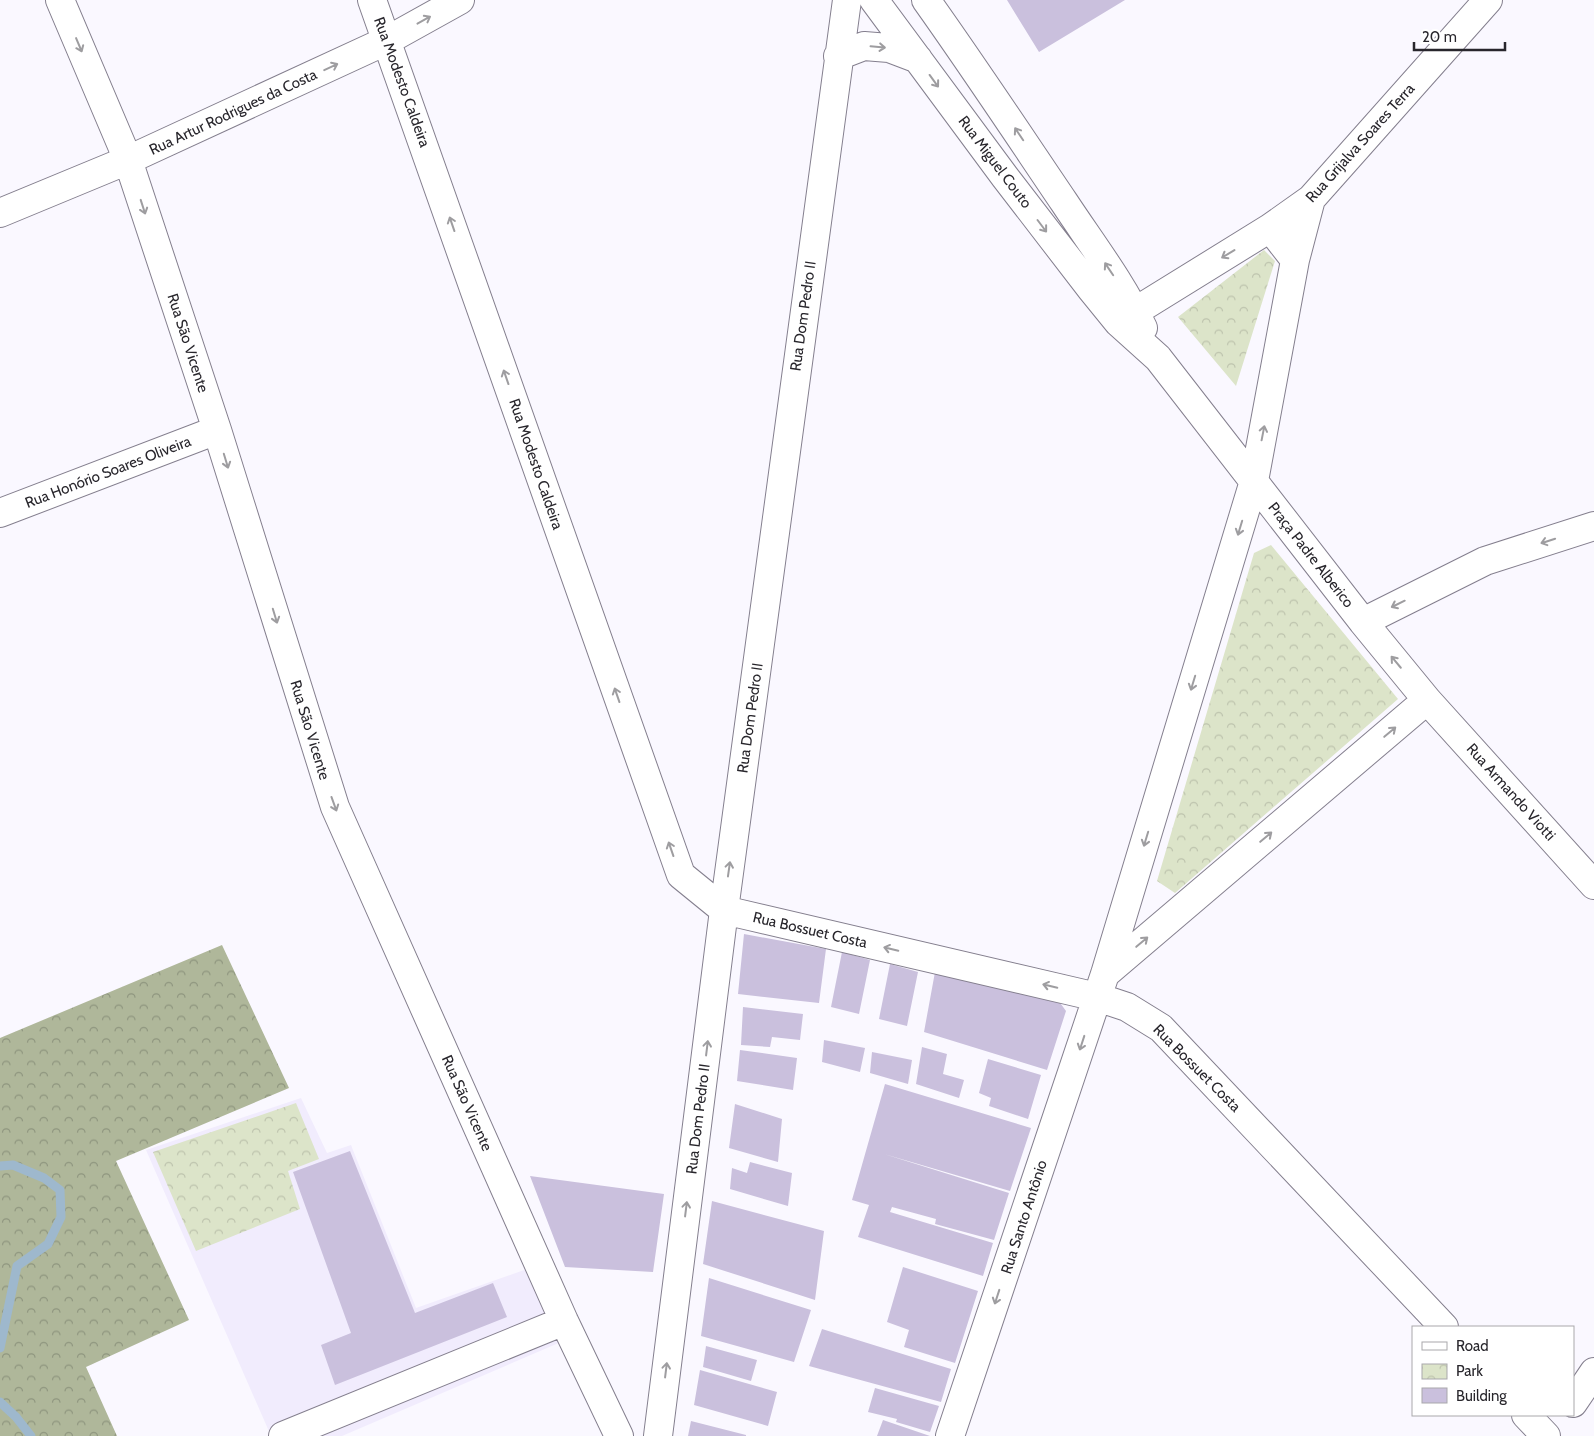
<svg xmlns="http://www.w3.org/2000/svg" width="1594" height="1436" font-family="Cabin,sans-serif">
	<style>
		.education { fill: #f1ecfd }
		.forest { fill: url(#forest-crowns) }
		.park { fill: url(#park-crowns) }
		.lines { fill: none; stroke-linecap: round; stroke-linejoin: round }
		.stream { stroke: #9eb8cd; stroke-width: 9 }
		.building { fill: #cac0dd }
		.minor-casing { stroke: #847f8e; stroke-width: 30 }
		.minor { stroke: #fff; stroke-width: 28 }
		.oneway { stroke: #9e9da0 }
		.labels { text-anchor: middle; stroke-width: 4; stroke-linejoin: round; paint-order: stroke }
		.street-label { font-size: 15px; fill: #28262c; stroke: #fff }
	</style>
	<defs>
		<pattern id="forest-crowns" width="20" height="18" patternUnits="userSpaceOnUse" patternTransform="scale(1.25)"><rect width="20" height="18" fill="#afb79a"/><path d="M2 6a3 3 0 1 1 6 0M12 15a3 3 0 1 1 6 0" fill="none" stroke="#8e957e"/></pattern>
		<pattern id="park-crowns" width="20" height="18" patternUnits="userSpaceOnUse" patternTransform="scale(1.25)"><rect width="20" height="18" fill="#dce4c9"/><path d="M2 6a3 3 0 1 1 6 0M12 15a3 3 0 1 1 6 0" fill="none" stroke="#bdc3ad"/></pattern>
	</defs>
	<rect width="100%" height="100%" fill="#faf8ff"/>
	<path class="education" d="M301 1098 327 1153 351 1145 416 1308 527 1269 561 1342 342 1436H271L146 1150Z"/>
	<path class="forest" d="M222 945 289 1088 116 1161 189 1320 86 1367 117 1436H0V1038Z"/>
	<path class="park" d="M1264 250 1275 261 1236 386 1178 317Z
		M1271 545 1398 699 1175 893 1157 881 1254 553Z
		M296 1103 319 1159 288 1171 300 1209 196 1251 153 1152Z"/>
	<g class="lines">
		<path class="stream" d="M0 1166 13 1165 44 1178 60 1190 61 1217 48 1244 17 1266 0 1348
			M0 1402 16 1417 31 1436"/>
	</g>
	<path class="building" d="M1007 0H1125L1039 52Z
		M744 934 826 949 819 1003 738 994Z
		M842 952 870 960 859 1014 831 1007Z
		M890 964 918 972 907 1026 879 1019Z
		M935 972 1058 1000 1066 1011 1047 1070 924 1032Z
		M743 1007 803 1014 800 1040 772 1037 770 1047 741 1045Z
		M824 1040 865 1048 860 1072 822 1062Z
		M922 1047 947 1054 943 1074 964 1080 959 1098 916 1084Z
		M740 1050 797 1058 793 1090 737 1081Z
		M872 1052 912 1060 908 1084 870 1073Z
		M988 1059 1041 1075 1028 1119 989 1106 991 1098 979 1093Z
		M885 1084 1031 1128 1010 1191 884 1154 1009 1193 994 1240 935 1224 936 1219 892 1207 890 1212 993 1243 983 1276 858 1237 869 1205 852 1200Z
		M735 1104 782 1119 778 1162 729 1148Z
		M350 1151 415 1313 493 1283 507 1317 335 1385 321 1345 351 1333 293 1172Z
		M750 1162 792 1173 788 1206 730 1189 732 1168 747 1173Z
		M530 1176 664 1194 653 1272 565 1267Z
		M712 1201 824 1231 815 1300 703 1264Z
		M903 1267 978 1291 955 1363 904 1347 909 1330 887 1322Z
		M709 1278 811 1310 794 1362 701 1336Z
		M822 1329 951 1369 941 1402 809 1366Z
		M706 1346 757 1360 751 1381 703 1367Z
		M700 1370 777 1392 768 1426 694 1405Z
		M875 1388 939 1406 930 1432 896 1422 897 1419 868 1412Z
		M883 1420 930 1436H877Z
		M691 1421 746 1435V1436H688Z"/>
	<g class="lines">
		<defs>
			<path id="minor" d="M60 0 128 160 217 430 335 807 564 1321 619 1436
				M372 0 681 875 724 910 1097 997 1127 1007 1161 1028 1444 1327
				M874 0 1005 177 1092 290 1118 322 1158 358 1363 622 1427 700 1594 885
				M926 0C973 66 1018 134 1064 202 1091 243 1122 283 1143 328
				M838 56 864 46 889 48 918 59
				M0 213 128 160 388 40 460 0
				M1295 260 1311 199
				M1118 322 1270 228 1311 199 1488 0
				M0 513 217 430
				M1363 622 1485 561 1594 526
				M1105 974 1427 700
				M1573 1403 1594 1372
				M1526 1415 1546 1436
				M283 1436 564 1321
				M658 1436 724 910 847 0
				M950 1436 1105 974 1254 481 1295 260 1270 228"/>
		</defs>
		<use href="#minor" class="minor-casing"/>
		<use href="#minor" class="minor"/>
	</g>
	<defs><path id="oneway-shaft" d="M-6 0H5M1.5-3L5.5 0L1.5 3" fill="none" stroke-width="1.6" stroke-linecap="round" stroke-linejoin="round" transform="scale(1.25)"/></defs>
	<g class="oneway">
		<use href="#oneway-shaft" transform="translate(424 20) rotate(-29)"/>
		<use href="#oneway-shaft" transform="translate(79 45) rotate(67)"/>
		<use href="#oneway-shaft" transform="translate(878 47) rotate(5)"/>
		<use href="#oneway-shaft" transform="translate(331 67) rotate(-25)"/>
		<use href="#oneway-shaft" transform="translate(934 81) rotate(54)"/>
		<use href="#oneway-shaft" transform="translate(1019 134) rotate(-124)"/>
		<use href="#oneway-shaft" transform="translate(143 207) rotate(72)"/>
		<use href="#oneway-shaft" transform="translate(452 224) rotate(-109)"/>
		<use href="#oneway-shaft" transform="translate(1042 226) rotate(53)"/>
		<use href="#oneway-shaft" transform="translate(1228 254) rotate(149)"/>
		<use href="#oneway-shaft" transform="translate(1109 269) rotate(-124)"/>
		<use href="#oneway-shaft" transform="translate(506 377) rotate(-109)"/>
		<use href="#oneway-shaft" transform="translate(1263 433) rotate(-79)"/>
		<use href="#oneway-shaft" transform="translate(226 461) rotate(73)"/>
		<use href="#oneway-shaft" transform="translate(1240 528) rotate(107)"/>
		<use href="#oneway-shaft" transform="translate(1548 541) rotate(162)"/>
		<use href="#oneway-shaft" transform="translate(1398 604) rotate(154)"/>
		<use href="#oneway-shaft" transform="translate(275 616) rotate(73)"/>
		<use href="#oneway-shaft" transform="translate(1396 662) rotate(-130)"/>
		<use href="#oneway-shaft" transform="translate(1193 683) rotate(107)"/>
		<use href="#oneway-shaft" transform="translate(617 695) rotate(-109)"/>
		<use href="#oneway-shaft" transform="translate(1390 732) rotate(-40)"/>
		<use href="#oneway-shaft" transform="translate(334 804) rotate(70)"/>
		<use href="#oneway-shaft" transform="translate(1266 837) rotate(-40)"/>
		<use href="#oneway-shaft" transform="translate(1146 839) rotate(107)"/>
		<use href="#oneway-shaft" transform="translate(671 849) rotate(-109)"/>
		<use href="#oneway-shaft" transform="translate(729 869) rotate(-82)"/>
		<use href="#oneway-shaft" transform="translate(1142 942) rotate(-40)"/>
		<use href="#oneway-shaft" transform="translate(891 949) rotate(-167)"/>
		<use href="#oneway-shaft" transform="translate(1050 986) rotate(-167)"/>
		<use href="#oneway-shaft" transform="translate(1082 1043) rotate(108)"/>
		<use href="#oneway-shaft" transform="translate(707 1048) rotate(-83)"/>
		<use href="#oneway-shaft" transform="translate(686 1209) rotate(-83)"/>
		<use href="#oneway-shaft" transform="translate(997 1297) rotate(108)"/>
		<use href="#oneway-shaft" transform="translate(666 1370) rotate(-83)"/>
	</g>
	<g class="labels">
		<g class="street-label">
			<text transform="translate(402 82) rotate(70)" y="5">Rua Modesto Caldeira</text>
			<text transform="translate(233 112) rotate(-25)" y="5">Rua Artur Rodrigues da Costa</text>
			<text transform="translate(1360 143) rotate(-48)" y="5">Rua Grijalva Soares Terra</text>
			<text transform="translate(995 162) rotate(53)" y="5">Rua Miguel Couto</text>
			<text transform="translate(803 316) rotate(-82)" y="5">Rua Dom Pedro II</text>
			<text transform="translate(188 343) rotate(72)" y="5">Rua São Vicente</text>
			<text transform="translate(536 464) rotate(71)" y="5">Rua Modesto Caldeira</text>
			<text transform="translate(108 472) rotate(-21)" y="5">Rua Honório Soares Oliveira</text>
			<text transform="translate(1311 555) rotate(52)" y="5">Praça Padre Alberico</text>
			<text transform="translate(750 718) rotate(-82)" y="5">Rua Dom Pedro II</text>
			<text transform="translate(310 730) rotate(73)" y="5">Rua São Vicente</text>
			<text transform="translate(1511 792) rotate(48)" y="5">Rua Armando Viotti</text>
			<text transform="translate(810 930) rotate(13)" y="5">Rua Bossuet Costa</text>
			<text transform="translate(1197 1068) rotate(45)" y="5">Rua Bossuet Costa</text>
			<text transform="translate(467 1103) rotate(66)" y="5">Rua São Vicente</text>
			<text transform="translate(698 1119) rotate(-83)" y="5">Rua Dom Pedro II</text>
			<text transform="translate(1024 1217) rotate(-72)" y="5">Rua Santo Antônio</text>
		</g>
	</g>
	<rect x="1412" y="1326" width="162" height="90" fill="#ffffff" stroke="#a9a8ab"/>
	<rect x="1422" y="1342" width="25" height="8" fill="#ffffff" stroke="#a9a8ab"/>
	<text x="1456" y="1351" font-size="15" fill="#28262c">Road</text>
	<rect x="1422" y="1364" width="25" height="15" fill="url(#park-crowns)" stroke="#a9a8ab"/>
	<text x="1456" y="1376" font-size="15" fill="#28262c">Park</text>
	<rect x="1422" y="1388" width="25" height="15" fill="#cac0dd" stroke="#a9a8ab"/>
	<text x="1456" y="1401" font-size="15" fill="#28262c">Building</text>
	<path d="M1414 42v8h91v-8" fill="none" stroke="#28262c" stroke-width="2.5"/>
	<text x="1422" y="42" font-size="15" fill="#28262c" stroke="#ffffff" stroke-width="4" paint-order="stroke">20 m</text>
</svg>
